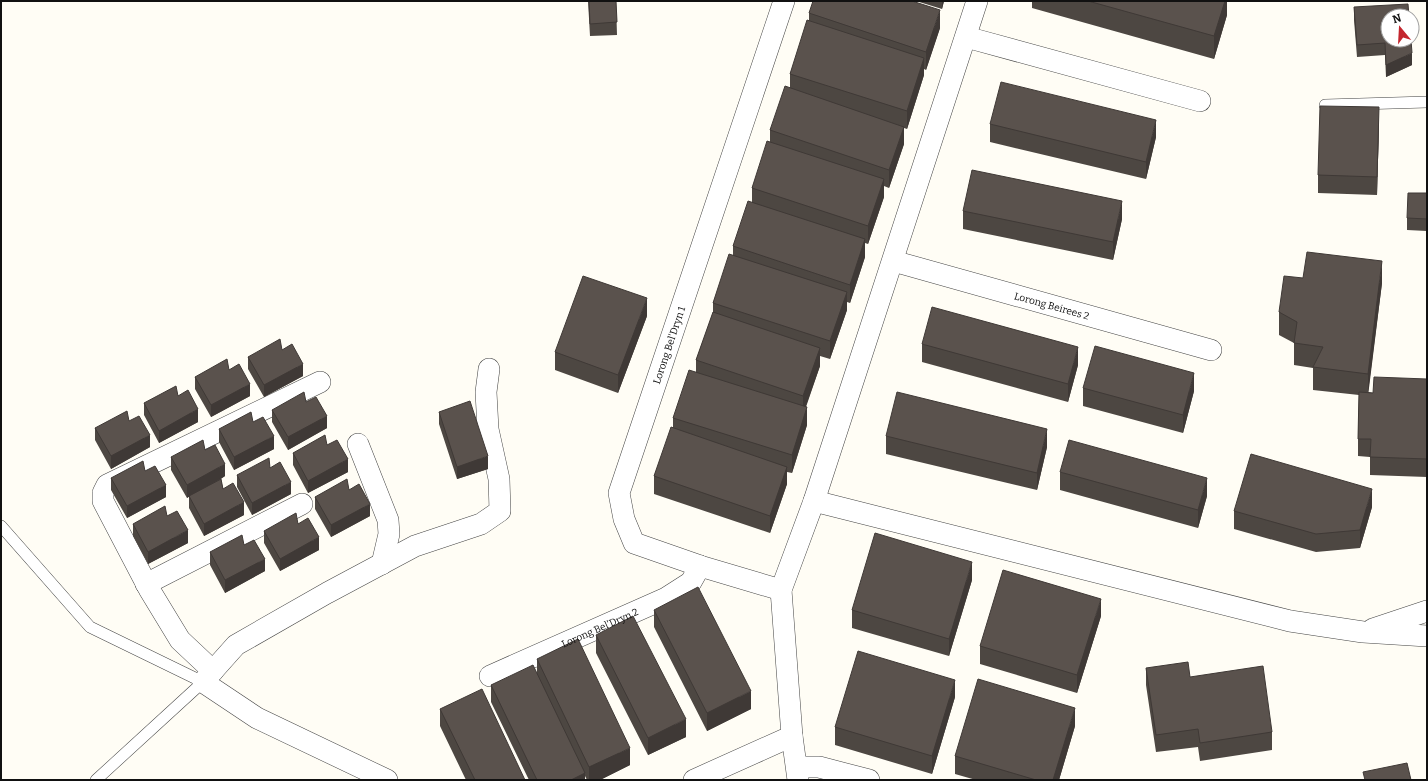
<svg xmlns="http://www.w3.org/2000/svg" width="1428" height="781" font-family="Bitter,serif">
	<style>
		.lines { fill: none; stroke-linecap: round; stroke-linejoin: round }
		.service-casing { stroke: #444; stroke-width: 12 }
		.minor-casing { stroke: #444; stroke-width: 22 }
		.service { stroke: #fff; stroke-width: 11 }
		.minor { stroke: #fff; stroke-width: 21 }
		.wall { fill: #4d4742 }
		.shaded-wall { fill: #3f3936 }
		.building { fill: #5a524d; stroke: #3f3936 }
		.labels { text-anchor: middle; stroke-width: 4; stroke-linejoin: round; paint-order: stroke }
		.street-label { font-size: 10px; fill: #111; stroke: #fff }
	</style>
	<rect width="100%" height="100%" fill="#fffdf5"/>
	<g class="lines">
		<defs>
			<path id="service" d="M1325 105 1427 102
				M1 526 90 627 203 682 96 780"/>
			<g id="minor">
				<path d="M966 37 1200 101"/>
				<path id="s1" d="M893 261 1211 350"/>
				<path d="M358 444 388 520 389 534 382 564"/>
				<path d="M814 501 1290 621 1363 632 1427 636"/>
				<path d="M146 584 302 504"/>
				<path id="s2" d="M781 590 700 566 634 543 624 519 619 493 784 1"/>
				<path d="M1373 629 1427 611"/>
				<path d="M213 671 180 640 149 589 103 501V493L107 485 320 382"/>
				<path id="s3" d="M490 676 666 598 691 582 700 566"/>
				<path d="M797 767H819L869 780"/>
				<path d="M387 780 257 718 203 682 236 645 327 593 415 546 481 524 500 511 499 479 488 429 486 392 489 369"/>
				<path d="M694 780 792 736"/>
				<path d="M798 780 792 736 781 590 814 501 977 1"/>
			</g>
		</defs>
		<use href="#service" class="service-casing"/>
		<use href="#minor" class="minor-casing"/>
		<use href="#service" class="service"/>
		<use href="#minor" class="minor"/>
	</g>
	<path class="wall" d="M588 1H616L617 35 590 36Z
		M916 1H944L942 9Z
		M1032 1H1227V15L1214 59 1032 8Z
		M1354 7 1412 65 1386 77 1385 55 1357 57 1354 20Z
		M809 13 940 28 926 70 924 69V75L907 129 904 128V144L889 188 884 186V197L868 244 865 243V257L850 303 847 302V310L830 359 820 356V366L806 407 807 425 792 473 787 472V484L770 533 654 494V476L673 428V418L696 373V360L713 313V303L733 255V246L752 202V188L770 142V130L790 88V74L809 21Z
		M990 124 1156 137 1146 179 990 142Z
		M1379 125 1377 195 1318 193V175Z
		M1427 193V231L1407 230V218Z
		M963 211 1122 219 1113 260 963 229Z
		M1303 278 1382 283 1368 392 1373 393 1427 379V477L1370 475V457L1358 456V439L1359 395 1313 390V368L1294 365V343L1279 335V312Z
		M647 316 618 393 555 370V352Z
		M922 344 1078 365 1068 402 922 362Z
		M282 350 303 376 264 397 248 369V357Z
		M229 370 250 396 211 417 195 389V377Z
		M1083 388 1194 391 1183 433 1083 406Z
		M178 396 198 422 159 443 144 415V403Z
		M306 402 327 428 288 450 272 422V410Z
		M439 412 488 469 457 479 439 424Z
		M129 421 150 447 111 469 95 440V428Z
		M253 422 274 449 234 470 219 442V429Z
		M886 436 1047 447 1037 490 886 454Z
		M327 445 348 472 308 493 293 465V453Z
		M205 450 225 476 221 479 223 489 244 515 204 536 189 508V496L187 498 171 470V457Z
		M270 468 291 494 252 515 237 487V475Z
		M145 471 166 497 127 518 111 490V478Z
		M1060 472 1207 496 1198 528 1060 490Z
		M349 490 370 516 331 537 315 509V497Z
		M1372 507 1360 548 1316 552 1234 529V511Z
		M133 524 188 543 148 564 133 536Z
		M298 524 319 550 280 571 264 543V531Z
		M244 545 265 571 225 593 210 565V552Z
		M972 580 949 656 852 628V610Z
		M654 610 751 709 707 731 654 627Z
		M1101 616 1077 693 980 664V646Z
		M596 635 686 737 648 755 596 653Z
		M537 659 630 765 600 780H587L585 776V780H529L491 702V685L537 673Z
		M1146 668 1190 677 1272 732V750L1200 761 1198 747 1156 752 1146 685Z
		M955 697 932 774 835 745V727Z
		M440 709 525 780H466L440 726Z
		M1075 726 1059 780H976L955 774V756Z"/>
	<path class="shaded-wall" d="M942 1H944L942 9Z
		M1225 1H1227V15L1214 59V36Z
		M940 10V28L926 70V52Z
		M1412 53V65L1386 77V65Z
		M924 58V75L907 129V111Z
		M1379 107V125L1377 195V177Z
		M1156 120V137L1146 179V162Z
		M904 127V144L889 188V170Z
		M884 179V197L868 244V226Z
		M1122 201V219L1113 260V242Z
		M865 239V257L850 303V285Z
		M1382 261V283L1368 396V374Z
		M847 292V310L830 359V341Z
		M647 298V316L618 393V375Z
		M1078 347V365L1068 402V384Z
		M820 348V366L803 414V396Z
		M303 364V376L264 397V385Z
		M1194 373V391L1183 433V415Z
		M250 384V396L211 417V405Z
		M807 407V425L792 473V455Z
		M198 409V422L159 443V431Z
		M327 416V428L288 450V437Z
		M1047 429V447L1037 490V473Z
		M150 435V447L111 469V456Z
		M274 436V449L234 470V457Z
		M488 456V469L457 479V467Z
		M348 459V472L308 493V481Z
		M225 464V476L187 498V485Z
		M787 467V484L770 533V516Z
		M1207 478V496L1198 528V510Z
		M291 482V494L252 515V503Z
		M166 485V497L127 518V506Z
		M1372 489V507L1360 548V530Z
		M244 502V515L204 536V524Z
		M370 504V516L331 537V525Z
		M188 530V543L148 564V552Z
		M319 537V550L280 571V559Z
		M265 559V571L225 593V580Z
		M972 562V580L949 656V639Z
		M1101 599V616L1077 693V675Z
		M955 680V697L932 774V756Z
		M751 691V709L707 731V713Z
		M1075 708V726L1059 780H1053Z
		M686 719V737L648 755V738Z
		M630 748V765L600 780H589V767Z
		M585 773V780H571Z"/>
	<path class="building" d="M589 1H616L617 22 590 24Z
		M813 1H912L940 10 926 52 809 13Z
		M1088 1H1225L1214 36Z
		M1408 4 1409 16H1388V40H1411L1412 53 1386 65 1385 43 1357 45 1354 7Z
		M807 20 924 58 907 111 790 74Z
		M1001 82 1156 120 1146 162 990 124Z
		M785 86 904 127 889 170 770 130Z
		M1320 106 1379 107 1377 177 1318 175Z
		M767 141 884 179 868 226 752 188Z
		M972 170 1122 201 1113 242 963 211Z
		M1408 193H1427V219L1407 218Z
		M748 201 865 239 850 285 733 246Z
		M1307 252 1382 261 1368 374 1313 367 1323 347 1294 343 1297 322 1279 312 1284 276 1303 278Z
		M729 254 847 292 830 341 713 303Z
		M583 276 647 298 618 375 555 352Z
		M932 307 1078 347 1068 384 922 344Z
		M713 312 820 348 803 396 696 360Z
		M280 339 282 350 292 344 303 364 264 385 248 357Z
		M1095 346 1194 373 1183 415 1083 388Z
		M227 359 229 370 239 364 250 384 211 405 195 377Z
		M689 370 807 407 792 455 673 418Z
		M1374 377 1427 379V459L1370 457 1371 439H1358L1359 392 1373 393Z
		M176 386 178 396 188 390 198 409 159 431 144 403Z
		M304 392 306 402 316 397 327 416 288 437 272 410Z
		M897 392 1047 429 1037 473 886 436Z
		M470 401 488 456 457 467 439 412Z
		M127 411 129 421 139 416 150 435 111 456 95 428Z
		M251 412 253 422 263 417 274 436 234 457 219 429Z
		M671 427 787 467 770 516 654 476Z
		M325 435 327 445 337 440 348 459 308 481 293 453Z
		M203 440 205 450 215 445 225 464 187 485 171 457Z
		M1069 440 1207 478 1198 510 1060 472Z
		M1251 454 1372 489 1360 530 1316 534 1234 511Z
		M269 458 270 468 280 462 291 482 252 503 237 475Z
		M143 461 145 471 155 466 166 485 127 506 111 478Z
		M221 479 223 489 233 483 244 502 204 524 189 496Z
		M347 479 349 490 359 484 370 504 331 525 315 497Z
		M165 506 167 516 177 511 188 530 148 552 133 524Z
		M296 513 298 524 308 518 319 537 280 559 264 531Z
		M875 533 972 562 949 639 852 610Z
		M242 535 244 545 254 540 265 559 225 580 210 552Z
		M1003 570 1101 599 1077 675 980 646Z
		M698 587 751 691 707 713 654 610Z
		M633 616 686 719 648 738 596 635Z
		M578 639 630 748 589 767 537 659Z
		M858 651 955 680 932 756 835 727Z
		M1188 662 1190 677 1263 666 1272 732 1200 743 1198 729 1156 735 1146 668Z
		M533 665 585 773 571 780H537L491 685Z
		M978 679 1075 708 1053 780H1036L955 756Z
		M482 689 525 780H475L440 709Z
		M1407 763 1411 780H1365L1363 772Z"/>
	<g class="labels">
		<g class="street-label">
			<text dy="4" stroke="none"><textPath href="#s1" startOffset="165">Lorong Beirees 2</textPath></text>
			<text dy="4" stroke="none"><textPath href="#s2" startOffset="363">Lorong Bel'Dryn 1</textPath></text>
			<text dy="4" stroke="none"><textPath href="#s3" startOffset="120">Lorong Bel'Dryn 2</textPath></text>
		</g>
	</g>
	<rect width="1428" height="781" fill="none" stroke="#111111" stroke-width="4"/>
	<g transform="translate(1400 28) rotate(342)"><circle r="19" fill="#ffffff" stroke="#a0a0a0"/>
	<path d="M0-3L7 15L0 10L-7 15Z" fill="#c4262e"/>
	<text y="-6" font-size="11" font-weight="bold" text-anchor="middle" fill="#111111">N</text>
	</g>
</svg>
